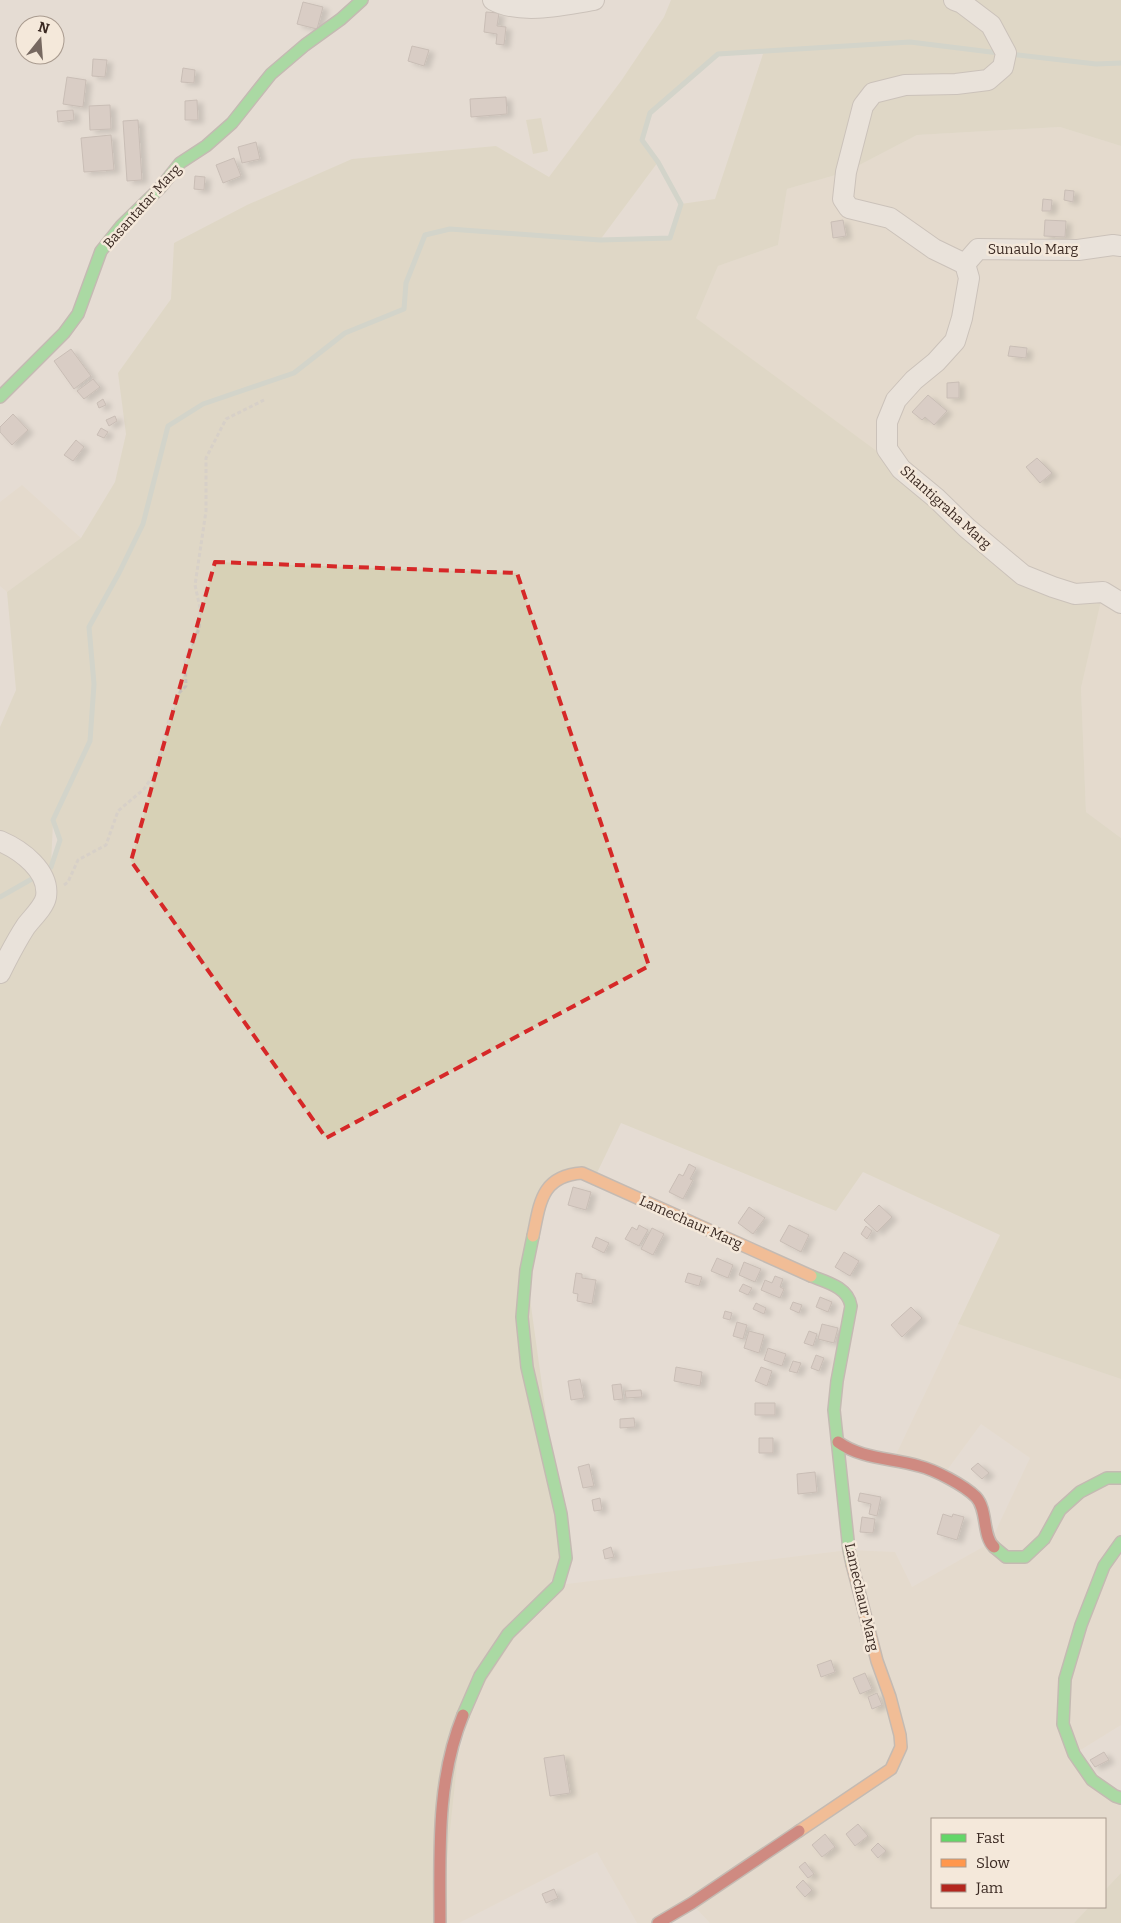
<svg xmlns="http://www.w3.org/2000/svg" width="1121" height="1923" font-family="Bitter,serif">
	<style>
		.farmland { fill: #e3d8c5 }
		.green { fill: #d7d1b6; fill-rule: evenodd }
		.lines { fill: none; stroke-linecap: round; stroke-linejoin: round }
		.stream { stroke: #bccabf; stroke-width: 5 }
		.building { fill: #c9bab4; stroke: #a69891; filter: url(#shadow) }
		.street-casing { stroke: #aba29b; stroke-width: 22 }
		.fast-casing { stroke: #9b918b; stroke-width: 14 }
		.slow-casing { stroke: #9b918b; stroke-width: 14 }
		.jam-casing { stroke: #9b918b; stroke-width: 14 }
		.path { stroke: #c6c0ba; stroke-width: 3; stroke-dasharray: 4 2.5; stroke-linecap: butt }
		.street { stroke: #eee9e3; stroke-width: 20 }
		.fast { stroke: #63d668; stroke-width: 11 }
		.slow { stroke: #ff974d; stroke-width: 11 }
		.jam { stroke: #b3261e; stroke-width: 11 }
		.marked { fill: none; stroke: #d62828; stroke-width: 4; stroke-dasharray: 10 6; stroke-linejoin: round }
		.labels { text-anchor: middle; stroke-width: 5; stroke-linejoin: round; paint-order: stroke }
		.street-label { font-size: 14px; fill: #3a2922; stroke: #f4e8da }
	</style>
	<defs>
		<filter id="shadow"><feDropShadow dx="5.5" dy="3" stdDeviation="2.5" flood-color="#0004"/></filter>
	</defs>
	<rect width="100%" height="100%" fill="#e5dcd3"/>
	<path class="farmland" d="M1060 127 1121 146V838L1086 812 1081 688 1102 592 1053 587 696 318 718 266 778 245 787 189 846 172 917 135Z
		M22 485 81 538 7 592 0 586V502Z
		M958 1324 1121 1379V1725L1074 1754 1121 1798V1873L1105 1890V1819H932V1907H1089L1074 1923H710L692 1904 658 1923H637L597 1852 459 1923H440V1822L480 1676 558 1585 849 1550 895 1552 912 1587 990 1543 1030 1458 981 1424 942 1477 893 1461Z"/>
	<path class="green" d="M671 0H1121V146L1060 127 917 135 846 172 787 189 778 245 718 266 696 318 901 469 1023 575 1103 592 1081 688 1086 812 1121 838V1379L958 1324 1000 1235 863 1172 836 1211 621 1123 595 1177 555 1180 526 1270 566 1558 462 1718 440 1923H0V727L16 690 7 592 81 538 115 482 126 434 118 373 171 299 174 243 247 205 352 159 496 146 549 177 621 81 664 17ZM764 51 715 199 681 204 670 238 600 240 658 162 642 140 650 113 718 54ZM54 821 60 840 51 865 53 822Z
		M541 118 548 151 533 154 526 120Z
		M1121 1873V1923H1074L1089 1907H1105V1890Z"/>
	<g class="lines">
		<path class="stream" d="M1010 54 1096 64 1121 63
			M44 872 51 867 60 840 53 820 90 741 94 684 89 627 119 573 143 524 168 426 203 404 294 373 345 333 404 309 406 283 425 235 450 229 600 240 670 238 681 204 658 162 642 140 650 113 718 54 910 42 999 53
			M0 897 37 876"/>
	</g>
	<path class="building" d="M303 2 323 7 317 29 297 24Z
		M486 12 499 13 497 26 506 27 504 45 496 44 497 34 484 32Z
		M412 46 429 50 424 66 408 61Z
		M93 59 107 60 105 77 92 76Z
		M183 68 195 70 194 83 181 82Z
		M67 77 86 80 83 107 63 104Z
		M506 97 507 114 471 117 470 99Z
		M197 100 198 120H185V101Z
		M110 105 111 129 90 130 89 106Z
		M73 110 74 120 58 122 57 111Z
		M138 120 142 180 127 181 123 121Z
		M111 135 114 170 84 172 81 138Z
		M256 142 260 159 242 163 238 147Z
		M234 158 241 176 223 183 216 165Z
		M195 176 205 177 204 190 194 189Z
		M1065 190 1074 191 1073 202 1064 200Z
		M1043 199 1052 200 1051 211H1042Z
		M843 220 846 236 833 238 831 222Z
		M1045 220 1066 221 1065 237 1044 236Z
		M1010 346 1027 348 1026 358 1008 356Z
		M71 349 91 376 74 389 54 361Z
		M93 379 100 387 84 399 77 391Z
		M959 382V398H947V383Z
		M928 395 947 411 934 425 925 417 922 420 912 412Z
		M103 399 106 405 99 408 97 403Z
		M13 414 28 430 12 445 0 432V427Z
		M115 416 117 421 109 426 106 420Z
		M101 428 108 432 104 438 97 435Z
		M76 440 84 447 73 461 64 455Z
		M1037 458 1052 473 1040 483 1026 467Z
		M689 1164 696 1168 690 1179 693 1180 683 1199 669 1192 679 1174 683 1176Z
		M573 1187 591 1192 586 1210 568 1205Z
		M879 1205 892 1217 877 1232 864 1220Z
		M749 1207 765 1218 753 1234 738 1223Z
		M639 1225 648 1230 639 1246 625 1239 632 1227 637 1230Z
		M789 1225 809 1235 801 1252 780 1241Z
		M866 1226 872 1231 867 1239 861 1234Z
		M652 1228 664 1234 653 1255 641 1249Z
		M596 1237 609 1243 604 1253 592 1247Z
		M844 1252 859 1261 850 1276 835 1267Z
		M717 1258 733 1265 728 1278 711 1271Z
		M744 1262 761 1269 755 1282 739 1275Z
		M576 1273 582 1274V1278L596 1280 592 1304 577 1301 578 1294 573 1293Z
		M688 1273 702 1277 699 1286 685 1282Z
		M775 1276 783 1279 780 1287 784 1289 780 1298 761 1290 765 1280 772 1283Z
		M743 1284 752 1288 748 1295 739 1291Z
		M820 1297 832 1302 828 1312 816 1307Z
		M793 1302 802 1305 799 1313 790 1309Z
		M756 1303 766 1308 764 1314 753 1309Z
		M911 1307 922 1318 902 1337 891 1325Z
		M725 1311 732 1313 730 1320 723 1318Z
		M737 1322 747 1325 743 1339 733 1336Z
		M822 1324 838 1328 834 1343 818 1339Z
		M749 1331 764 1335 759 1353 744 1348Z
		M809 1331 817 1334 813 1346 804 1343Z
		M768 1348 786 1354 782 1366 764 1360Z
		M816 1355 824 1358 819 1371 811 1368Z
		M793 1361 801 1363 797 1373 789 1371Z
		M676 1367 702 1372 700 1386 674 1381Z
		M761 1367 772 1371 767 1386 755 1381Z
		M580 1379 584 1398 571 1400 568 1381Z
		M621 1384 623 1399 614 1400 612 1385Z
		M641 1390 642 1397 626 1398 625 1391Z
		M755 1403H775V1415H755Z
		M634 1418 635 1427 620 1428V1419Z
		M759 1438H773V1453H759Z
		M978 1463 989 1473 982 1479 971 1469Z
		M589 1464 594 1486 583 1488 578 1467Z
		M815 1472 817 1492 798 1494 797 1474Z
		M860 1493 881 1497 877 1516 869 1514 871 1504 858 1501Z
		M600 1498 602 1510 594 1511 592 1500Z
		M943 1514 952 1517 953 1514 964 1517 957 1540 937 1534Z
		M862 1517 875 1519 873 1533 860 1532Z
		M611 1547 614 1557 605 1559 603 1550Z
		M831 1660 835 1672 821 1677 817 1665Z
		M865 1673 872 1689 860 1694 853 1678Z
		M877 1693 882 1705 872 1709 868 1697Z
		M1104 1752 1109 1760 1095 1767 1090 1760Z
		M564 1755 570 1793 550 1796 544 1758Z
		M858 1824 868 1836 855 1846 846 1834Z
		M825 1834 835 1847 822 1857 812 1845Z
		M878 1843 886 1851 878 1858 871 1850Z
		M805 1862 814 1874 808 1878 799 1867Z
		M803 1880 812 1890 805 1897 796 1887Z
		M554 1889 558 1898 546 1903 542 1894Z"/>
	<g class="lines">
		<defs>
			<path id="street" d="M493 0C520 15 565 5 594 0
				M954 0 962 3 991 25 1006 53 1003 67 988 80 956 84 905 85 873 93 863 106 846 172 843 199 849 208 890 218 934 249 965 264
				M965 264 969 278 962 318 955 341 936 362 914 380 896 400 887 422V449L901 469 936 498 967 528 1023 575 1053 587 1075 594 1103 592 1121 603
				M965 264 978 249 1078 250 1113 245 1121 246
				M0 841C21 850 50 871 46 897 44 907 32 918 26 926 16 941 8 957 0 973"/>
			<path id="fast" d="M0 397 64 333 78 314 101 251 121 226 161 187 180 163 206 146 232 123 271 74 305 45 341 19 362 0
				M811 1276C826 1282 848 1287 851 1306L837 1381 834 1410 849 1550 852 1564
				M1121 1542 1104 1566 1081 1625 1065 1679 1063 1724 1074 1754 1092 1780 1115 1796 1121 1798
				M994 1547 1006 1557H1025L1044 1539 1060 1510 1080 1492 1107 1478H1121
				M463 1715 480 1676 508 1634 558 1585 566 1558 561 1514 527 1367 522 1317 526 1270 533 1236"/>
			<path id="slow" d="M533 1236C540 1203 541 1176 582 1173L811 1276
				M799 1831 891 1769 901 1747 900 1735 890 1697 877 1661 852 1564"/>
			<path id="jam" d="M838 1442C861 1459 892 1458 919 1466 935 1470 964 1485 976 1497 988 1510 982 1536 994 1547
				M440 1923C440 1853 436 1781 463 1715
				M658 1923 692 1903 799 1831"/>
		</defs>
		<use href="#street" class="street-casing"/>
		<use href="#fast" class="fast-casing"/>
		<use href="#slow" class="slow-casing"/>
		<use href="#jam" class="jam-casing"/>
		<path class="path" d="M64 885 68 882 78 860 106 845 118 811 144 789 155 773 168 723 179 693 186 686 185 659 199 629 200 608 195 585 206 511V458L226 419 264 400"/>
		<use href="#street" class="street"/>
		<use href="#fast" class="fast"/>
		<use href="#slow" class="slow"/>
		<use href="#jam" class="jam"/>
	</g>
	<path d="M0 0H1121V1923H0ZM215 562 517 573 649 966 326 1138 131 861Z" fill="#e5dcd3" fill-opacity=".55" fill-rule="evenodd"/>
	<path class="marked" d="M215 562 517 573 649 966 326 1138 131 861Z"/>
	<g class="labels">
		<g class="street-label">
			<text transform="translate(142 206) rotate(-48)" y="5">Basantatar Marg</text>
			<text x="1033" y="254">Sunaulo Marg</text>
			<text transform="translate(946 507) rotate(42)" y="5">Shantigraha Marg</text>
			<text transform="translate(691 1222) rotate(24)" y="5">Lamechaur Marg</text>
			<text transform="translate(862 1597) rotate(77)" y="5">Lamechaur Marg</text>
		</g>
	</g>
	<rect x="931" y="1818" width="175" height="90" fill="#f4e8da" stroke="#aa9c90"/>
	<rect x="941" y="1834" width="25" height="8" fill="#63d668" stroke="#aa9c90"/>
	<text x="976" y="1843" font-size="15" fill="#3a2922">Fast</text>
	<rect x="941" y="1859" width="25" height="8" fill="#ff974d" stroke="#aa9c90"/>
	<text x="976" y="1868" font-size="15" fill="#3a2922">Slow</text>
	<rect x="941" y="1884" width="25" height="8" fill="#b3261e" stroke="#aa9c90"/>
	<text x="976" y="1893" font-size="15" fill="#3a2922">Jam</text>
	<g transform="translate(40 40) rotate(17)"><circle r="24" fill="#f4e8da" stroke="#aa9c90"/>
	<path d="M0-4L9 19L0 12L-9 19Z" fill="#766860"/>
	<text y="-8" font-size="14" font-weight="bold" text-anchor="middle" fill="#3a2922">N</text>
	</g>
</svg>
